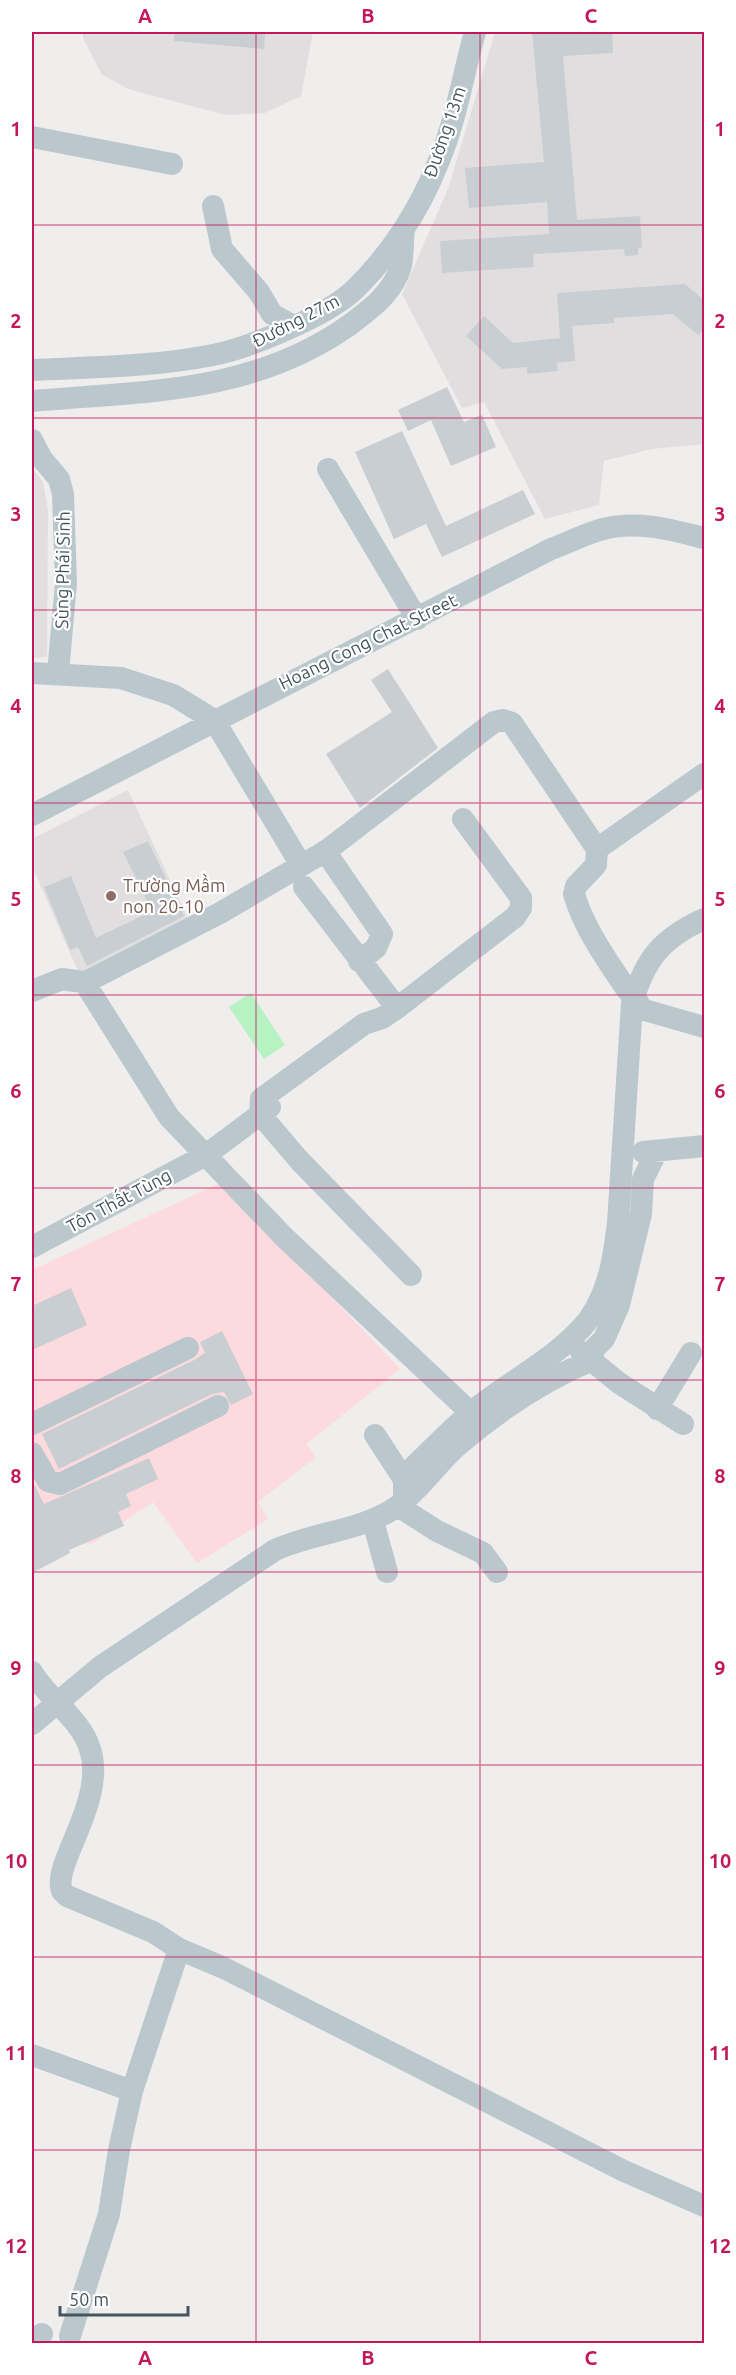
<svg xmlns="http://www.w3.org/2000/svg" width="736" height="2375" font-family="Ubuntu,sans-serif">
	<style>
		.education { fill: #e1dedf }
		.medical { fill: #fcdadd }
		.green { fill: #b7f2c3 }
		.building { fill: #c9ced2 }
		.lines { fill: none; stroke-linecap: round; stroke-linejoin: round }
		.minor { stroke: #bac8ce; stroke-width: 22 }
		.grid { fill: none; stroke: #c2185b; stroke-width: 1.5; stroke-opacity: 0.55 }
		.education-dot { fill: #8d6e63; stroke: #fff; stroke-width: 2 }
		.labels { text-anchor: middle; stroke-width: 4.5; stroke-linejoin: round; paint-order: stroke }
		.street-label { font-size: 18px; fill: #44555c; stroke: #fff }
		.education-label { font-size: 18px; fill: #785e54; stroke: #fff; text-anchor: start }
		.neatline { fill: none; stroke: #c2185b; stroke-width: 2 }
		.grid-label { font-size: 20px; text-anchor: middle; font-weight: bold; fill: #c2185b }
	</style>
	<rect width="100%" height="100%" fill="#f0eded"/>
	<path class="education" d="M83 32H313L301 96 265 113 226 115 131 90 102 75 83 38Z
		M495 32H704V444L652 449 604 461 599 505 545 519 484 402 462 408 402 294 448 189Z
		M32 467 43 482 48 510 47 657 32 658Z
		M128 790 191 925 81 978 32 866V839Z"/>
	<path class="medical" d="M222 1182 400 1369 306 1444 316 1457 258 1502 268 1519 197 1563 153 1502 93 1543 83 1544 32 1566V1270Z"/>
	<path class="green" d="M251 993 285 1045 264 1059 229 1007Z"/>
	<path class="building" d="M174 32H265L264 49 174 41Z
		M532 32H612L613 53 563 56 577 220 640 216 642 248H638V255L625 256 624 249 533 254 534 267 442 273 440 241 549 234 547 202 469 208 465 168 544 162Z
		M685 284 705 301V328L698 335 673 314 614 318V323L572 326 575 361 557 363 558 371 527 374V367L502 369 466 336 484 316 513 343 560 338 557 293Z
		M447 387 464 422 482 415 496 447 451 466 431 420 408 431 398 410Z
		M402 431 446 526 523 490 535 514 442 557 426 524 394 539 355 452Z
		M388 669 438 748 360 808 326 754 392 712 371 680Z
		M148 841 184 916 87 966 78 947 70 950 44 887 71 876 96 938 152 911 123 852Z
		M71 1288 87 1325 32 1350V1306Z
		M222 1331 253 1394 231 1405 224 1392 212 1394 59 1469 42 1434 194 1360 205 1353 200 1342Z
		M149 1458 158 1479 126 1494 131 1506 118 1512 124 1526 69 1550 70 1553 32 1573V1480L44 1504Z"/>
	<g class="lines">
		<path class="minor" d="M32 137 172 164
			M213 206 222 249 259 292 272 314 293 326
			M32 370C92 367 153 367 213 355 249 348 326 316 353 291 389 257 420 209 438 163 456 121 463 75 475 32
			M32 401C144 391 251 394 348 326 367 312 388 297 398 274 404 262 402 242 404 229
			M32 440 42 459 59 479 63 494 66 583 58 673
			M328 469 417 619
			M32 673 121 678 173 695 214 720 301 865
			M32 815 551 549C569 543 586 533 603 529 637 520 672 530 704 538
			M597 849 704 774
			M325 851 382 934 376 948 359 961
			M304 887 397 1008
			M32 991 62 979 89 983
			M643 1152 704 1146
			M32 1247 206 1155 270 1107
			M411 1275 299 1160 260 1114 261 1099 364 1024 382 1018 397 1008 515 917 521 908V898L463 819
			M581 1352 619 1383 683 1424
			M657 1409 691 1353
			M471 1413 284 1237 169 1117 88 988 90 980 220 913 326 851 494 722 503 720 512 723 597 849 596 865 576 886 574 894C583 926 606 959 625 987 630 995 640 1001 641 1009L704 1027
			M32 1424 188 1348
			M375 1435 403 1478
			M32 1453 48 1481 60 1484 218 1406
			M404 1500V1476C426 1455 447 1433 470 1413 507 1382 560 1357 589 1319 609 1291 614 1256 618 1223L632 1003C645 959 662 938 704 919
			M398 1506 437 1531 483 1553 497 1572
			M373 1521 387 1572
			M32 1672C48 1699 81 1719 90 1749 107 1801 51 1865 62 1891L67 1896 153 1932 179 1949 132 2091 119 2150 109 2214 70 2336
			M32 1724 100 1667 275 1550C314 1532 358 1532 395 1508 418 1492 436 1465 457 1446 497 1412 544 1380 592 1360L594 1349 604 1339 619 1305 641 1214 643 1179 657 1151
			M179 1949 224 1968 624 2171 704 2206
			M32 2055 132 2091
			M37 2344 42 2334"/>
	</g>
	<path class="grid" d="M256 32V2344M480 32V2344M32 225H704M32 418H704M32 610H704M32 803H704M32 995H704M32 1188H704M32 1380H704M32 1572H704M32 1765H704M32 1957H704M32 2150H704"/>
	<circle class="education-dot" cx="111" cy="896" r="6"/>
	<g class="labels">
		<g class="street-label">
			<text transform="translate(445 132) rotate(-71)" y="6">Đường 13m</text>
			<text transform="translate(296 321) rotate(-27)" y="6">Đường 27m</text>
			<text transform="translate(63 570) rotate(-89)" y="6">Sùng Phái Sinh</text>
			<text transform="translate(368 642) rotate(-26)" y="6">Hoang Cong Chat Street</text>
			<text transform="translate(119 1201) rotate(-28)" y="6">Tôn Thất Tùng</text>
		</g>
		<g class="education-label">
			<text x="123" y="892">Trường Mầm<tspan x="123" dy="21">non 20-10</tspan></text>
		</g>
	</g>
	<rect width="736" height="2375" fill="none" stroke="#ffffff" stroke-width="66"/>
	<path d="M60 2306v9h128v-9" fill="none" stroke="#44555c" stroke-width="3"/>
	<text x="69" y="2306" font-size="18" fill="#44555c" stroke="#ffffff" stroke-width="4.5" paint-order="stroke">50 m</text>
	<rect x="33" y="33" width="670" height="2309" class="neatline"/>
	<g class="grid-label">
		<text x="145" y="23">A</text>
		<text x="368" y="23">B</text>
		<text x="591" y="23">C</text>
		<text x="16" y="136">1</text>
		<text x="720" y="136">1</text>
		<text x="16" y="328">2</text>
		<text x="720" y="328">2</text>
		<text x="16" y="521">3</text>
		<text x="720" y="521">3</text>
		<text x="16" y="713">4</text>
		<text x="720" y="713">4</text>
		<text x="16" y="906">5</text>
		<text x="720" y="906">5</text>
		<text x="16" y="1098">6</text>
		<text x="720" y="1098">6</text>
		<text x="16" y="1291">7</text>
		<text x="720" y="1291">7</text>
		<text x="16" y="1483">8</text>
		<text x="720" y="1483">8</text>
		<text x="16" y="1675">9</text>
		<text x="720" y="1675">9</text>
		<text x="16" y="1868">10</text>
		<text x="720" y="1868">10</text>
		<text x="16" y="2060">11</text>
		<text x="720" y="2060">11</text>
		<text x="16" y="2253">12</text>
		<text x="720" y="2253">12</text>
		<text x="145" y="2365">A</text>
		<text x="368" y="2365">B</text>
		<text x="591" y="2365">C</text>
	</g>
</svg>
